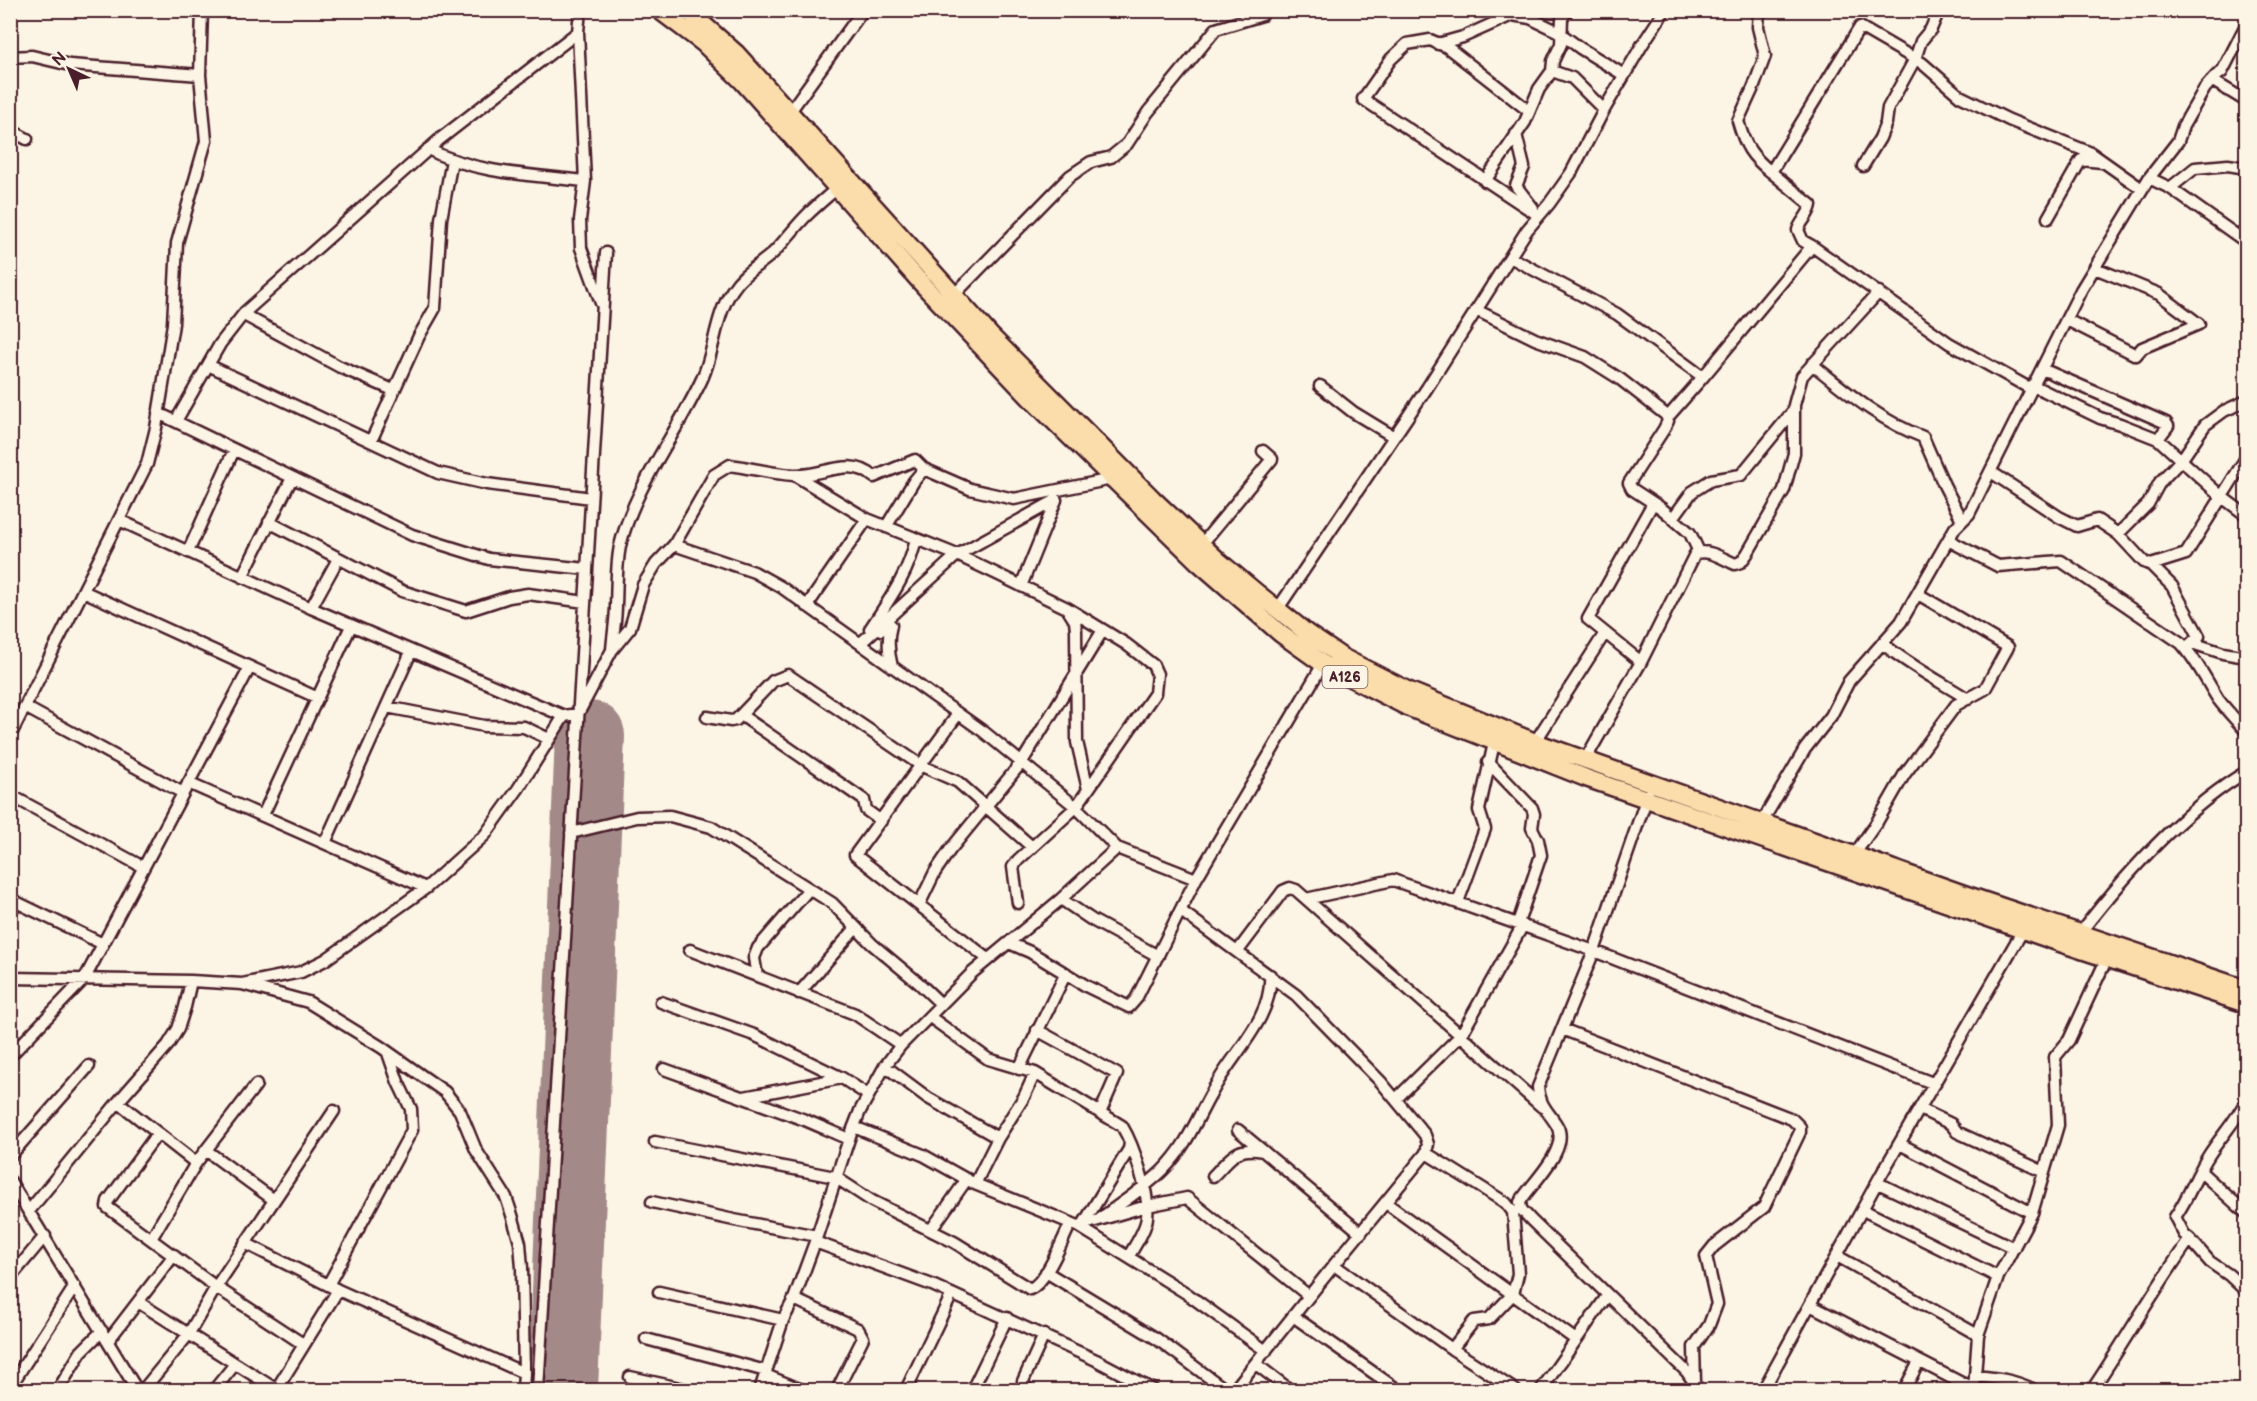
<svg xmlns="http://www.w3.org/2000/svg" width="2257" height="1401" font-family="'Balsamiq Sans',sans-serif">
	<style>
		.lines { fill: none; stroke-linecap: round; stroke-linejoin: round }
		.runway { stroke: #a38a88; stroke-width: 70 }
		.minor-casing { stroke: #4a1f2b; stroke-width: 15 }
		.highway-casing { stroke: #4a1f2b; stroke-width: 21 }
		.minor { stroke: #fcf5e5; stroke-width: 10 }
		.highway { stroke: #faddab; stroke-width: 16 }
		.labels { text-anchor: middle; stroke-width: 6; stroke-linejoin: round; paint-order: stroke }
		.shield { fill: #fcf5e5; stroke: #7f5f63; stroke-width: 1.5 }
		.shield-label { font-size: 14px; font-weight: bold; fill: #4a1f2b }
	</style>
	<rect width="100%" height="100%" fill="#fcf5e5"/>
	<filter id="ink" filterUnits="userSpaceOnUse"><feTurbulence type="fractalNoise" baseFrequency=".0167" numOctaves="2"/><feDisplacementMap in="SourceGraphic" scale="12" xChannelSelector="R" yChannelSelector="G"/><feConvolveMatrix kernelMatrix="1 2 1 2 8 2 1 2 1" color-interpolation-filters="sRGB"/></filter>
	<g filter="url(#ink)">
		<g class="lines">
			<path class="runway" d="M563 1390 590 736"/>
			<defs>
				<path id="minor" d="M580 10 578 32 585 181 580 220 581 248 601 303
					M1759 10 1758 27 1765 56 1754 86 1738 121C1745 146 1751 156 1771 172L1860 27 1922 63 1960 96 2009 120 2091 153 2142 189
					M1438 44 1463 37 1512 15 1530 18 1557 31 1580 48 1624 75
					M10 57 32 56 70 65 200 75
					M1552 71 1553 61 1561 44 1562 18 1568 10
					M2213 81 2246 101
					M1529 111 1447 47 1430 40 1407 44 1391 59 1363 99 1538 215
					M786 117 863 10
					M10 130 27 139
					M1516 134 1524 167 1516 186 1533 208
					M428 149C475 174 534 175 585 181
					M1863 166 1880 138 1886 123 1888 108 1915 59 1921 41 1931 29 1939 10
					M1771 172 1811 205C1810 214 1801 221 1798 230L1803 241 1812 246
					M2149 178 2170 188 2246 242
					M1485 181 1525 122 1539 89 1552 71 1572 78 1604 110
					M2170 188 2195 168 2228 165 2246 168
					M2048 218 2081 160 2102 162
					M1510 257 1617 314 1703 377 1667 418
					M953 296 1070 176 1091 162 1111 157 1127 144 1148 112 1216 29 1262 15 1267 10
					M1476 310 1535 339 1585 357 1620 379 1666 415 1668 421 1664 429 1629 483 1632 489 1661 508 1690 533 1699 552
					M244 315 340 367 393 390
					M2067 320 2136 355 2142 348 2199 324 2159 294 2095 268
					M1812 364C1847 392 1880 421 1923 437L1944 485 1962 520
					M208 365 438 473 487 484 591 498
					M2042 369 2166 423 2168 426 2158 439
					M1703 377 1812 246 1949 343 2031 389
					M2032 385 2100 418 2120 424 2158 439 2222 497 2246 515
					M1320 386 1353 412 1394 437
					M158 413 412 535 489 559 587 569
					M176 421 220 344 245 312 440 139 578 32
					M371 441 419 336 435 308 441 219 452 160
					M1991 472 2059 517 2077 526 2097 520 2118 534 2148 504 2160 482 2182 459 2205 425 2224 411 2246 401
					M796 476 867 519 957 555 999 575 1067 608 1126 644 1153 665 1157 674 1155 693 1076 807 1018 860 1013 867 1018 903
					M1673 518 1692 492 1711 480 1741 475 1794 410
					M119 520 311 608 564 716
					M269 522 402 591 466 611 509 597 528 594 585 602
					M886 527 914 481 924 469
					M2118 534 2144 562 2151 565 2186 554 2246 458
					M1948 540 1998 566 2061 561 2181 643C2196 659 2206 680 2218 699 2227 711 2236 720 2246 731
					M674 545 754 572 781 587 984 732 1076 807 1117 848 1196 879
					M1201 545 1272 459 1263 451
					M188 552 234 450
					M2151 565 2172 586 2199 636 2186 648
					M242 577 292 478
					M1021 586 1056 500
					M83 591 318 698
					M807 606 867 519
					M311 608 338 559
					M1068 610 1075 621 1076 630 1077 742 1088 789
					M1277 610 1427 388 1527 230 1549 204 1571 173 1604 110 1642 45 1665 10
					M870 629C889 600 909 573 916 539
					M881 630 891 625C887 640 888 652 892 667
					M863 641 957 555 1056 500
					M1882 643C1907 664 1939 681 1968 699
					M2192 643 2223 653 2246 657
					M612 650C613 635 616 620 616 605 617 584 616 566 620 546 635 485 676 435 702 379 715 350 715 315 733 289 743 273 760 265 773 253 785 241 795 227 807 215 816 206 827 197 837 188
					M1641 662 1695 554C1708 548 1723 559 1735 564L1741 562 1747 554 1784 490 1794 453V405L1802 376 1879 292
					M25 707 183 793
					M387 707 484 726 524 727 549 739
					M958 714 855 855 988 959
					M741 715 864 800 866 810 881 821
					M707 717 731 721 736 720 773 681 788 675 922 766 958 782 1032 847
					M10 736 147 464 156 428 173 324 177 243 206 141 200 75 202 10
					M1535 742 1605 633
					M1585 760 1641 662 1588 619 1653 503
					M1488 762 1532 808 1534 814 1532 828 1538 840 1541 855 1518 923
					M188 783 426 888
					M1648 794 1594 951 1538 1087C1539 1104 1547 1110 1556 1124 1572 1148 1532 1182 1520 1202L1521 1209 1531 1220 1687 1372 1695 1384 1694 1390
					M10 795 143 867
					M263 815 351 626
					M1762 822 1805 749 1831 716 1849 681 1901 622 1955 528 1969 514 2081 290 2149 178 2178 141 2183 126 2205 88 2216 76 2222 72 2246 25
					M571 833 637 817 670 816 711 827 832 903 872 944 920 984 940 1003
					M325 843 411 652
					M1854 855 1877 822 1904 775 1956 705 1985 689 2008 647 1918 594
					M10 899 103 944
					M1061 899 1092 920 1158 956
					M1306 899 1393 880 1594 951 1935 1084
					M1458 902 1485 829 1479 810 1494 743
					M919 905 935 872 950 850 1022 762 1103 630
					M1181 911 1296 995 1381 1082 1425 1135 1428 1144 1426 1153 1334 1265 1234 1390
					M2080 933C2125 875 2183 809 2246 772
					M1009 943 1030 952 1088 987 1129 1007 1136 999 1196 879 1323 664
					M690 950 855 1014 901 1045
					M1238 951 1283 891 1290 888 1296 890 1542 1107
					M757 976 754 958 758 948 809 889
					M10 978 191 981 242 984 308 1002 381 1047 445 1092 460 1111 476 1150 506 1197 512 1215 520 1243 522 1268 524 1373 523 1390
					M242 984 301 972 325 960 426 888 485 835 518 789 564 716 578 714 612 650 630 628 643 585 656 564 674 545 714 475 730 465C751 468 773 474 794 475 822 477 850 455 874 477L915 460 924 469 970 489 1014 499 1112 479
					M799 993 856 928
					M661 1002 754 1035 842 1078
					M930 1017 988 1059 1035 1073 1122 1126C1134 1146 1150 1194 1147 1217 1146 1230 1135 1245 1129 1256
					M1562 1029 1792 1119 1800 1127V1132L1764 1207 1714 1246 1706 1256 1717 1304 1709 1325 1694 1347 1695 1383
					M1037 1030 1117 1074 1100 1113
					M10 1056 85 978 250 667
					M885 1066 928 1098 998 1138
					M664 1069 805 1120 849 1139
					M1019 1069 1066 973
					M744 1097 842 1078 868 1095
					M1396 1099 1461 1035 1523 925
					M118 1102 196 1163
					M1920 1109 1951 1124 1957 1132 2044 1172
					M854 1127 923 1155 975 1184 1078 1226 1186 1293 1266 1351
					M1238 1130 1361 1233
					M157 1134 108 1201 107 1207 216 1287 303 1344
					M655 1142 835 1177 872 1201 954 1242 1030 1289C1047 1282 1062 1240 1071 1223
					M1900 1144 2032 1213
					M207 1151 274 1200
					M1426 1153 1506 1203 1513 1212 1518 1274 1513 1294 1489 1319 1474 1321 1452 1349
					M10 1156 89 1066
					M2201 1172 2246 1213
					M1213 1176C1230 1159 1236 1145 1263 1151
					M10 1181 137 1390
					M1878 1183 2014 1248
					M975 1184 998 1138 1024 1097 1035 1073
					M652 1202 734 1220 817 1236
					M1386 1203 1576 1340
					M1863 1210 1998 1277
					M29 1211 118 1102 168 1045 178 1029 185 1007 191 981
					M1101 1218C1121 1203 1145 1188 1163 1170 1190 1143 1199 1112 1219 1080 1238 1048 1273 1015 1270 975
					M1084 1223 1129 1149 1130 1143
					M1078 1226 1147 1206 1187 1198 1309 1296
					M931 1230 967 1179
					M151 1239 196 1163 256 1085
					M2190 1239 2210 1262 2229 1275 2246 1291
					M815 1242 932 1285 1096 1360 1153 1390
					M245 1243 338 1290 524 1373
					M1837 1256 1978 1335
					M1334 1265 1452 1349 1515 1390
					M1046 1272 1157 1339 1226 1390
					M10 1278 45 1236
					M328 1285 412 1130 411 1109 398 1082 388 1053
					M659 1292 783 1320
					M794 1299 858 1329 863 1338 837 1390
					M138 1302 277 1390
					M1810 1305 1975 1390
					M1293 1316 1398 1390
					M646 1339 766 1371
					M108 1341 174 1255
					M1256 1364 1290 1390
					M765 1375 802 1390
					M1975 1376C1996 1378 2015 1380 2034 1390
					M630 1377 689 1390
					M10 1387 75 1286
					M58 1390 81 1352 102 1331
					M143 1390 188 1335 216 1287 334 1111
					M214 1390 235 1364
					M276 1390 338 1290
					M538 1390 606 253
					M760 1390 783 1320 794 1299 815 1242 849 1139 860 1111 885 1066 901 1045 972 973 1061 899 1117 848
					M906 1390 952 1294
					M972 1390 1007 1318
					M1027 1390 1023 1381 1044 1335
					M1541 1390 1607 1296
					M1763 1390 1881 1175 2023 930
					M1904 1390 1919 1362
					M1974 1390 1978 1335 1998 1277 2032 1213 2058 1125 2055 1057 2069 1040 2107 958
					M2092 1390C2125 1341 2155 1288 2190 1239L2184 1234 2175 1217C2189 1197 2196 1175 2209 1155 2221 1136 2236 1121 2246 1101"/>
				<path id="highway" d="M659 10 703 43 742 81 923 285 1029 397 1198 562 1281 634 1323 664 1407 707 1586 778 2063 944 2246 1004
					M687 10 737 54 992 337 1153 499 1220 562 1256 592 1308 634 1342 657 1407 690 1535 742 1964 894 2246 989"/>
			</defs>
			<use href="#minor" class="minor-casing"/>
			<use href="#highway" class="highway-casing"/>
			<use href="#minor" class="minor"/>
			<use href="#highway" class="highway"/>
		</g>
	</g>
	<g class="labels">
		<rect class="shield" x="1322.5" y="666" width="45" height="22" rx="4.5"/>
		<g class="shield-label">
			<text x="1345" y="682">A126</text>
		</g>
	</g>
	<rect width="2257" height="1401" fill="none" stroke="#fcf5e5" stroke-width="36"/>
	<rect x="18" y="18" width="2221" height="1365" fill="none" stroke="#4a1f2b" stroke-width="2" filter="url(#ink)"/>
	<g transform="translate(69 69) rotate(316)" stroke="#fcf5e5" stroke-width="4.5" paint-order="stroke">
	<path d="M0-4.5L10 22L0 15L-10 22Z" fill="#4a1f2b"/>
	<text y="-9" font-size="16" font-weight="bold" text-anchor="middle" fill="#4a1f2b">N</text>
	</g>
</svg>
